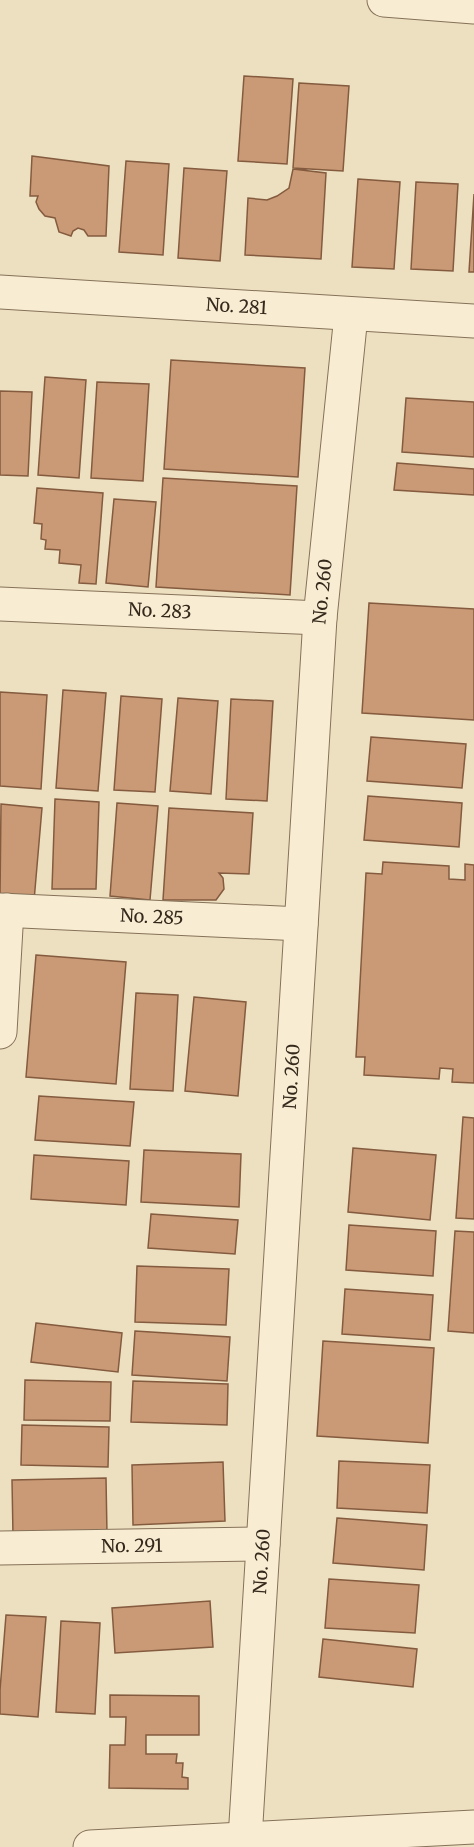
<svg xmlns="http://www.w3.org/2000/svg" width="474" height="1847" font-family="Merriweather,serif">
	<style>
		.building { fill: #ca9a76; stroke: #845b3f; stroke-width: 1.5 }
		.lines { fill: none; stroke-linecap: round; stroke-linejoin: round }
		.minor-casing { stroke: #857158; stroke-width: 35 }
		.minor { stroke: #f8edd3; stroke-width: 33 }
		.labels { text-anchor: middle; stroke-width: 5; stroke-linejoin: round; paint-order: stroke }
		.street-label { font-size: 18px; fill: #35291c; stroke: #f4eacf }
	</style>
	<rect width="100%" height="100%" fill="#ede0c0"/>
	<path class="building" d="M244 76 293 79 287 164 238 161Z
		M299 83 349 86 343 171 293 168Z
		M32 156 109 166 106 236H88L84 230 78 228 73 231 71 236 59 232 55 218 45 216 39 209 36 202 38 196H30Z
		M126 161 169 164 163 255 119 252Z
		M184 168 227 171 220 261 178 258Z
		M293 169 326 173 321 259 245 255 248 198 267 200 277 196 289 188Z
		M358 179 400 182 394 269 352 267Z
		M416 182 458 184 453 271 411 269Z
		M474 194V272H469Z
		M171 360 305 368 298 477 164 469Z
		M45 377 86 380 79 478 38 475Z
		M97 382 149 384 143 481 91 478Z
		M0 391 32 392 28 476 0 475Z
		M406 398 474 402V457L402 452Z
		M397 463 474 469V495L394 490Z
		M163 478 297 486 290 595 156 587Z
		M37 488 103 493 96 584 79 583 81 565 59 563 60 550 45 549 46 540 41 539 42 524 34 523Z
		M114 499 156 502 148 587 106 583Z
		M369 603 474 609V720L362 713Z
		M63 690 106 693 98 791 56 788Z
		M0 692 47 695 41 789 0 786Z
		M121 696 162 699 155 792 114 790Z
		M178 698 218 701 211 794 170 791Z
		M231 699 273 701 267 801 226 799Z
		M371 737 466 744 462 788 367 781Z
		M368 796 462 803 459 847 364 840Z
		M55 799 99 802 96 889H52Z
		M117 803 158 806 150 900 110 896Z
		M1 804 42 808 34 901 0 898Z
		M169 808 253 813 249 874 219 873 223 878 224 889 216 900H163Z
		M383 862 449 866V879L465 880V864L474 865V1083L452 1082 453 1069 440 1068 439 1079 364 1075 365 1057H356L366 873 382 874Z
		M36 955 126 962 116 1084 26 1077Z
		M136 993 178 995 173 1091 130 1089Z
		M194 997 246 1002 238 1096 185 1091Z
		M39 1096 134 1102 130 1146 35 1140Z
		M463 1117 474 1118V1219L456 1218Z
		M353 1148 436 1155 430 1220 348 1212Z
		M144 1150 241 1154 239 1207 141 1202Z
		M34 1155 129 1161 126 1205 31 1199Z
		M151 1214 238 1220 235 1254 148 1248Z
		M349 1225 436 1231 433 1276 346 1270Z
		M455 1231 474 1232V1333L448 1331Z
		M137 1266 229 1269 226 1325 135 1322Z
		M345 1289 433 1295 430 1340 342 1334Z
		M36 1323 122 1333 118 1372 31 1362Z
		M135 1331 230 1337 227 1381 132 1375Z
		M323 1341 434 1348 428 1443 317 1436Z
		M25 1380 111 1382 110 1421 24 1420Z
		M133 1381 228 1384 227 1425 131 1422Z
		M22 1425 109 1427 108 1467 21 1465Z
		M339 1461 430 1465 427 1513 337 1508Z
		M223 1462 225 1521 133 1525 132 1465Z
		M106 1478 107 1534 13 1536 12 1480Z
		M337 1518 427 1525 424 1570 333 1563Z
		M329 1579 419 1585 415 1633 325 1628Z
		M210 1601 213 1647 115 1653 112 1608Z
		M6 1615 46 1617 38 1717 0 1714V1690Z
		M61 1621 100 1623 95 1714 56 1712Z
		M323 1639 417 1649 413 1687 319 1677Z
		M110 1695 199 1696V1735H146V1754H177L176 1763H183L182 1777 188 1778V1789L109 1788 110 1745H125L126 1717H110Z"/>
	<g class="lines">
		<defs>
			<g id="minor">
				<path d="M384 0 474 7"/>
				<path id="s1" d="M0 292 474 321"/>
				<path id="s2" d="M0 604 320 618"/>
				<path id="s3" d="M0 910 301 924"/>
				<path d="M0 1032 7 910"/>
				<path id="s4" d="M0 1548 263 1544"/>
				<path id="s5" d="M245 1839 320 618 351 315"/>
				<path d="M90 1847 474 1827"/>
			</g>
		</defs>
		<use href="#minor" class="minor-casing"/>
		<use href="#minor" class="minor"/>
	</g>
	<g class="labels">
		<g class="street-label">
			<text dy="6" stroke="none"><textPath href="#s1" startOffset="237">No. 281</textPath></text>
			<text dy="6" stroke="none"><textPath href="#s5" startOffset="1250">No. 260</textPath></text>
			<text dy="6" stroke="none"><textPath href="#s2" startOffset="160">No. 283</textPath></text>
			<text dy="6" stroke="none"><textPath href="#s3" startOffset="152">No. 285</textPath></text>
			<text dy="6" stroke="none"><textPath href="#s5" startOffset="764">No. 260</textPath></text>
			<text dy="6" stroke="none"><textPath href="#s4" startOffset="132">No. 291</textPath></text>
			<text dy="6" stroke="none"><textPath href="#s5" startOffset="278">No. 260</textPath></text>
		</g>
	</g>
</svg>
